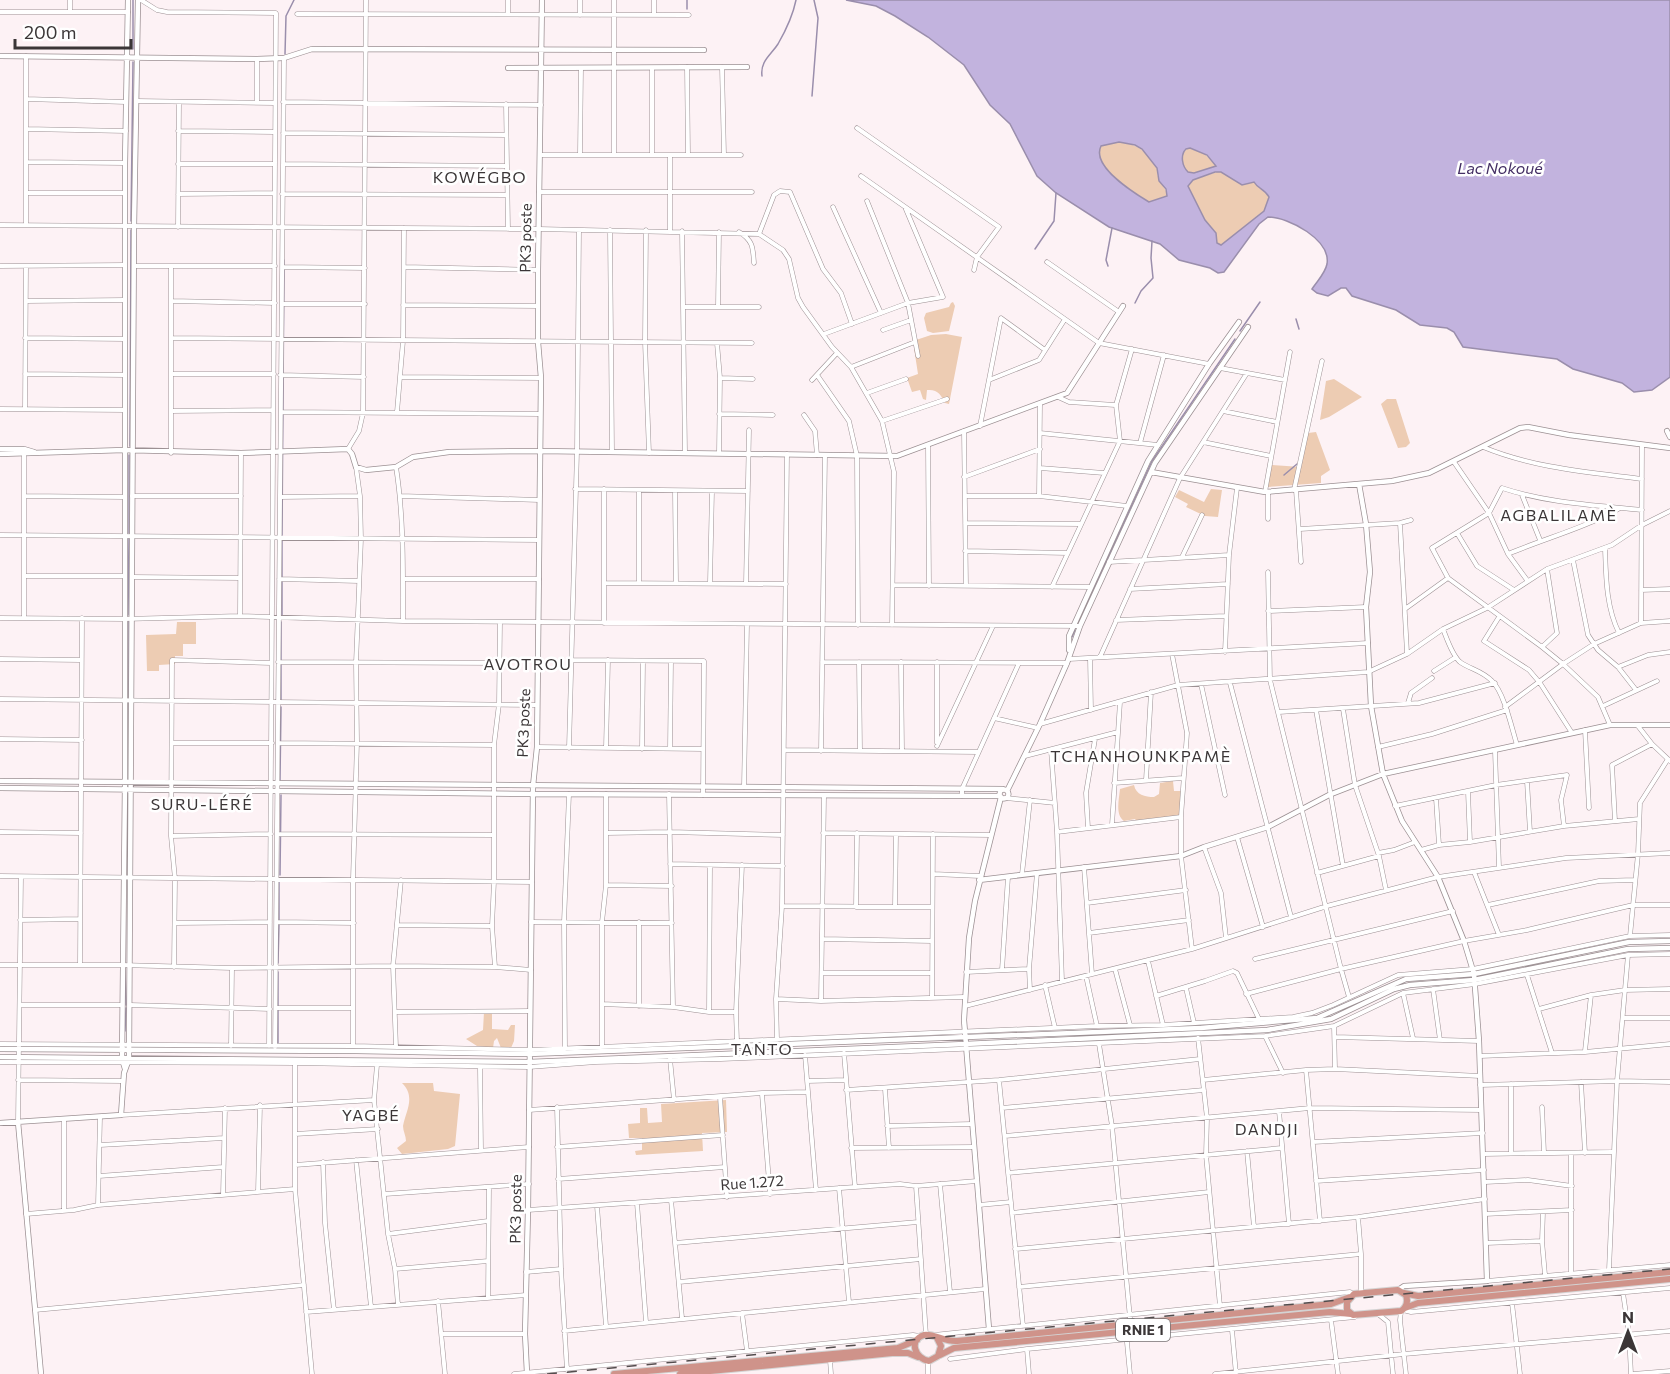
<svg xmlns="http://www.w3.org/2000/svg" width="1670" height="1374" font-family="Commissioner,sans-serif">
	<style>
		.green { fill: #edccb3 }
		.water { fill: #c2b3de; stroke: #9a8eac; stroke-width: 1.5; fill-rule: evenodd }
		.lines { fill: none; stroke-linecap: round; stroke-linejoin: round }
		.stream { stroke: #9a8eac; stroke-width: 1.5 }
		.minor-casing { stroke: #9c9093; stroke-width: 5 }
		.tertiary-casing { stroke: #9c9093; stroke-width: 6 }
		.trunk-casing { stroke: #d4d3d3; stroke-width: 8 }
		.minor { stroke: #fff; stroke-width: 4 }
		.tertiary { stroke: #fff; stroke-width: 4.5 }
		.trunk { stroke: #cf938a; stroke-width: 6 }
		.rail { stroke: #534d4e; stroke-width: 1.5; stroke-dasharray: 10 10; stroke-linecap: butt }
		.labels { text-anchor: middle; stroke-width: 5; stroke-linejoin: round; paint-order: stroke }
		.shield { fill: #fff; stroke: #767273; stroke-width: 1.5 }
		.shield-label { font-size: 14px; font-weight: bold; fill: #3b3637 }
		.street-label { font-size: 15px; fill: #3b3637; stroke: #fff }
		.water-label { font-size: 16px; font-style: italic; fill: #442f64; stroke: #fff }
		.neighbourhood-label { font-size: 16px; letter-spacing: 1.5px; fill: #3b3637; stroke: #fff }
	</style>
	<rect width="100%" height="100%" fill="#fdf2f5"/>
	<path class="green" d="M1119 142C1135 143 1152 153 1157 169 1158 172 1157 176 1159 179 1161 186 1167 188 1167 196L1149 202C1133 193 1092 167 1100 146Z
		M1188 148 1204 153 1216 166 1194 173 1188 172 1183 165V153Z
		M1220 171 1242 185 1254 182C1258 189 1265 190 1269 197L1264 211 1221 245 1217 243 1216 233 1205 220 1188 186 1192 180Z
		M953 302 955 306 949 331 933 333 927 331 924 318 926 313 949 307 951 303Z
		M946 334 962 337 949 404 945 403C941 395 938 389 927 390L926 400 923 399 920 390 912 392 907 378 918 374 914 348 917 346 916 340 931 335Z
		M1334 379 1362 397 1329 417 1320 420 1326 381Z
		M1387 399H1396L1410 443 1406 447 1398 448 1381 404Z
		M1316 432 1330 470 1321 476V483L1267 487 1272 465 1301 467 1308 433Z
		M1211 489 1222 490 1218 517 1205 516 1186 507 1188 504 1175 497 1179 490 1204 502Z
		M177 622H196V644H183V656H175V664L159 665V671H147L146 635 176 634Z
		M1173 781 1174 791H1181V815L1136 821 1135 819 1124 821C1115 815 1119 799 1120 789L1134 785C1136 795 1145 797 1154 797L1159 794 1160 783Z
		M484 1012 492 1013V1029L508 1030 511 1025H515L514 1041 511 1048H501L497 1038 494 1041 493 1048 477 1046 466 1039 483 1030Z
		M402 1083H433L434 1091 460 1094 455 1146 448 1149 402 1154 397 1148 406 1141C406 1136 403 1131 403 1126 406 1110 416 1097 402 1083Z
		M726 1100 727 1132 702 1133 703 1151 636 1155 635 1151 642 1150V1138H629L628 1124 640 1123V1108H647L648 1123 662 1122 661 1104Z"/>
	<path class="water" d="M846 0H1670V377L1652 390 1634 392 1622 383 1573 369 1557 359 1463 347 1454 332 1447 328 1420 325 1396 310 1352 296 1346 288H1341L1328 296 1317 293 1312 289C1317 281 1325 274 1327 264 1331 240 1289 217 1268 217L1259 224 1224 272 1218 273 1210 268 1179 260 1160 244 1109 227 1056 193 1037 176 1010 124 990 105 964 65 928 37 895 16 876 6ZM1119 142 1135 145 1142 149 1157 168 1159 181 1166 189 1167 196 1149 202C1134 193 1091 166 1101 146ZM1190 148 1207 155 1216 166 1194 173 1188 172C1182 166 1180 155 1186 149ZM1215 172H1221L1242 185 1254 182C1258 189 1265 189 1269 197L1264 211 1221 245 1217 243 1216 233 1205 220 1188 186 1193 180Z"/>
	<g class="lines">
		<path class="stream" d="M687 0V9
			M133 49V0
			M285 54 286 16 294 0
			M762 76C760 61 771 55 778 44 786 30 793 15 796 0
			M812 96 818 18 814 0
			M131 221 133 62
			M1035 249 1054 221 1056 193
			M1108 266 1106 260 1112 228
			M1135 303 1141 291 1153 278 1151 258 1152 241
			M1296 319 1299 329
			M1240 331 1260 302
			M130 446 131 230
			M1284 475 1297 464
			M129 533V455
			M282 535 284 260
			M128 615 129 538
			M282 616V541
			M1078 623 1152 461 1235 339
			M1072 637 1075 630
			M281 660V622
			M128 697V620
			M281 700V664
			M128 702V778
			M280 780 281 707
			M126 873 127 792
			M280 875 281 795
			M279 920V882
			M278 963 279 924
			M125 970 126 1005
			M125 1031 126 1008
			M278 1046V972"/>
		<defs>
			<path id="minor" d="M70 0V12
				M141 0 157 10 167 12 276 13 269 1046
				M508 0V14
				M580 0V15
				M654 0V14
				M0 12H128
				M297 14 689 15
				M257 59V103
				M687 67 688 155
				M722 67 724 155
				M26 99 126 102
				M137 101 275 103
				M283 102 541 105
				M506 104 508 229
				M857 128 999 227 977 257 974 270
				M26 129 126 131
				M178 131 274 132
				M283 133 506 135
				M580 154 581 68
				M540 155H741
				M614 155V0
				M652 155V68
				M26 162 125 163
				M178 164H275
				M283 164 507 166
				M861 176 1099 343 1209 364
				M539 192H752
				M26 193H125
				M178 194 274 193
				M282 194 507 195
				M867 201 908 303 918 356
				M833 207 881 313
				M0 225 539 229 759 234 783 250 789 259 798 298 803 307 832 347 851 367 882 421 894 472 892 625
				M26 225V56
				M178 227 179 102
				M610 230 612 452
				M646 230 645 342 649 453
				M670 231V155
				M682 231 685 453
				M739 232C753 240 753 248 754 263
				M759 234 774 195 780 191 790 192 823 269 841 293 852 324
				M1047 262 1119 312
				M0 266 125 265
				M135 266H275
				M171 266V453
				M282 267 365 268
				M404 267 538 270
				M26 301 125 300
				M171 301 275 303
				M282 304H365
				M403 305 538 306
				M683 307H759
				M718 307 719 232
				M883 330 911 320
				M824 334 908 303 943 297 905 207
				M25 338 125 339
				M171 338 752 343
				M717 343 720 378 719 453
				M851 367 915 342
				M1220 368 1285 380
				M25 374 125 375
				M171 374H274
				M280 375 364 377
				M817 375 849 421 857 456 858 625
				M400 377 541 378
				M720 378 753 379
				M812 380 837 353
				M989 380 1039 360 1065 319
				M867 393 906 379
				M1058 397 1069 402 1115 405
				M0 409 125 410
				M25 409 26 266
				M171 411 273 410
				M1223 411 1277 422
				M281 412 540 414
				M397 412 403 341 404 228
				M719 414 773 415
				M804 415 815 431 817 455
				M882 421 947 399
				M980 426 1001 318 1045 350
				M964 431 966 586
				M1040 433 1158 445
				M1203 442 1271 456
				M1140 443 1164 355
				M928 445 929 586
				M1483 447C1534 468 1587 472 1642 479
				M348 449 359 431 363 413 366 0
				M1454 462 1489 513 1508 554 1527 580
				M396 467C404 518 403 570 403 621
				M1040 468 1104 473
				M964 477 1040 449
				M575 489 748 491
				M604 489V623
				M1294 490 1322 361
				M1296 490 1301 562
				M639 491V583
				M675 491 676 583
				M1265 492 1290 352
				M1268 492V519
				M1522 495 1540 540
				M24 496 124 497
				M132 496H241
				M400 496 539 500
				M965 496H1039L1127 506
				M1039 496 1040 404
				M280 497 360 496
				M965 523 1081 524
				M1400 523 1407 653
				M1300 529 1400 523 1411 520
				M1457 533 1477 566 1514 590
				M0 535 539 540
				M1605 548C1606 577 1606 607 1619 633
				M965 551 1068 553
				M1508 554C1546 538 1585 528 1620 508
				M1182 557 1202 515
				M1573 560 1588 635 1598 650 1618 667 1636 690
				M1109 562 1229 555
				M24 576H124
				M132 577 240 578
				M279 579 359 581
				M403 579H539
				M604 583 786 584
				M710 583 712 491
				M746 584 749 430
				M893 585 1090 587
				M1052 587 1120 441 1116 405 1132 349
				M1130 589 1228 584
				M1641 590 1670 589
				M1405 609 1448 578
				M1268 611 1366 607
				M240 616 241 453
				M1499 617 1484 641 1529 670 1540 683 1572 733
				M0 618 124 619 240 616 403 621 1080 626
				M24 618V453
				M1116 620 1226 616
				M1641 623 1642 445
				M1443 629C1447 639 1452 655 1460 662 1470 669 1483 671 1492 681 1504 692 1512 729 1517 745
				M1542 647 1557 633 1547 569
				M1225 652 1229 555 1237 488
				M1172 654 1187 733 1181 817V856L1192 949
				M1100 657 1180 478 1247 373
				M1090 658 1091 710
				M0 659 80 660
				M1069 659 1368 643
				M571 660 704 661 703 795
				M278 662 500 663
				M822 662 1067 663
				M859 662 860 751
				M901 662 902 751
				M937 662V743
				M1618 667 1648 655 1670 652
				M1434 671 1456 657
				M1230 683 1291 917
				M1201 684 1225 795
				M0 699 537 705
				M1408 703 1411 693 1432 678
				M1603 706 1657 681
				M1505 707 1563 664 1594 644 1641 623 1670 621
				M1343 709 1355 785 1379 856 1386 890
				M1316 710 1343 866
				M1279 712 1419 703 1495 683
				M994 718 1038 728
				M1040 724 1178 685 1368 672 1407 654 1443 629 1487 608 1547 569 1612 545 1642 525 1670 511
				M1610 725 1598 697 1563 664 1542 647 1448 578 1432 548 1489 513 1502 488C1547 503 1594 505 1642 510
				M1638 726 1652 744 1670 761
				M1585 730 1589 808
				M0 739 82 740
				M173 743H272
				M278 743 494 745
				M937 746 993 626
				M537 747 703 749
				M1378 747 1432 734 1507 710
				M569 748 577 451 579 230
				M606 748 608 660
				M642 749 643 661
				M670 749 671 661
				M784 750 978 752
				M1051 750 1057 832 1062 981
				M821 751 825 455
				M1495 751 1499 867
				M1025 756 1118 732
				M1146 780 1151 692
				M1527 781 1530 832
				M1114 783 1183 778
				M744 787 747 624
				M1468 792 1470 842
				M669 794 673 1007
				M962 796V789L1019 663
				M1006 798 1055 803
				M1436 798 1439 845
				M1395 806 1496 785 1567 775 1561 800 1564 826
				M1615 821 1612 765 1652 744
				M1112 825 1120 702
				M1088 828 1086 793 1095 739
				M0 832 81 833
				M1057 832 1181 817
				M606 833 670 832 783 835
				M823 833 991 835
				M277 834 493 835
				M171 836 271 834
				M1237 837 1263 927
				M1204 847 1221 893 1226 938
				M1421 850 1439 845 1470 842 1564 826 1639 819
				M1378 853 1394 850 1415 842
				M670 864 783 866
				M1084 867 1092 974
				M1474 872 1499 935
				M1317 873 1379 856
				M933 874 980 876
				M1022 874 1030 800
				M0 876 532 882
				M606 885 672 886
				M1087 903 1186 890
				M1488 905 1599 881 1635 880
				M782 906 932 907
				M856 907 857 833
				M895 907 896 834
				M20 920 80 919
				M277 922 354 923
				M531 922 672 923
				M639 922V1006
				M175 923 270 922
				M398 925 492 926
				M1089 933 1189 920
				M1630 936 1638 854 1640 803 1668 759
				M822 939 932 941
				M1255 959 1453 911
				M1148 961 1163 1025
				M0 965H121L232 968 393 966 495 967 531 970
				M80 965 82 618
				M174 967 175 879 171 836 172 660 271 663
				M495 967 492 926 494 881V745L499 704 500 622
				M1115 969 1130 1025
				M1002 970 1008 877
				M966 972 1029 969
				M822 973H932
				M1527 975 1552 1053
				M1086 976 1097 1026
				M1045 985 1055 1028
				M1186 988 1194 1023
				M1433 989 1440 1040
				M1030 990 1029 969 1037 873
				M1403 993 1413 1038
				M1246 994 1341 969 1270 680 1268 572
				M1156 996 1205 981 1233 971 1237 973 1259 1019
				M1349 997 1341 969 1464 941 1527 930 1633 905H1670
				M932 998 933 834
				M776 999 821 1001 964 997
				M821 1001 824 796
				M602 1004 673 1007 709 1012H736
				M20 1005H122
				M130 1005 270 1009
				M965 1006 1192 949 1327 906 1438 877 1566 858 1670 853
				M276 1008H353
				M1539 1009 1591 995 1625 990 1670 989
				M396 1012 530 1011
				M709 1012 710 865
				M1623 1018H1670
				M1334 1026 1335 1069
				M1265 1036 1283 1073
				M1335 1037 1479 1041
				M1198 1038 1207 1118 1206 1155 1220 1306
				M777 1040 776 999 782 906 787 454
				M737 1042 736 1012 742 865
				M0 1044 353 1046 530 1050 1097 1026 1163 1025 1293 1017 1312 1013 1333 1005 1398 975 1473 969 1630 936 1670 935
				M1099 1044 1112 1126 1130 1318
				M231 1046 232 968
				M353 1046V879L357 742 356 663 361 539 360 496 356 467
				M275 1047 284 58
				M396 1047 393 966 401 880
				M602 1047V922L606 885V794
				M565 1049 564 922 569 794
				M1585 1051 1591 995
				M844 1053 855 1187
				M805 1055 816 1190
				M1480 1056 1585 1052 1670 1044
				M670 1059 674 1100
				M0 1062 295 1063 529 1067 596 1062 721 1059 1265 1036 1334 1026 1403 993 1475 984 1628 955 1670 954
				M295 1064V1189L312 1374
				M377 1065 374 1100 388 1234 395 1269 398 1305
				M480 1068 481 1150
				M1306 1070 1320 1221
				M18 1080 123 1081
				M999 1080 1023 1326
				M1203 1080 1306 1070 1335 1069 1480 1076
				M807 1081 846 1080
				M1581 1082 1585 1153
				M1511 1084V1153
				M1480 1085 1617 1081 1670 1082
				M885 1089 889 1148
				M846 1090 999 1080 1200 1059
				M762 1094 770 1194
				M720 1097 727 1197
				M557 1107 561 1269 567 1370
				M1542 1107 1544 1153
				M1002 1108 1204 1090
				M529 1110 762 1093 808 1092
				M1279 1111 1289 1224
				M121 1115 374 1100
				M64 1119V1210
				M18 1122 21 877
				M887 1126 972 1124
				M295 1134 378 1129
				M1005 1136 1310 1108 1481 1110
				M1313 1142 1483 1133
				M100 1145 224 1138
				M557 1147 723 1135
				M851 1148 974 1147
				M1247 1151 1254 1227
				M1571 1153V1273
				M1484 1154 1612 1152
				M356 1160 371 1307
				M323 1162 325 1223 334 1310
				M295 1165 529 1147
				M1008 1173 1282 1148
				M99 1176 223 1167
				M558 1179 725 1167
				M1316 1181 1484 1170
				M1485 1182 1528 1180 1572 1186
				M940 1184 950 1292
				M916 1186 926 1335
				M839 1188 849 1302
				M258 1192 260 1105
				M385 1194 529 1184
				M223 1195 225 1108
				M671 1200 682 1318
				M637 1203 646 1322
				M98 1205 100 1117
				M979 1205 1011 1202
				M597 1206 606 1326
				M528 1210 855 1187 900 1184 916 1186 977 1181
				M1012 1213 1209 1192
				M26 1214 74 1210 98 1205 295 1189
				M1485 1214 1572 1210
				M1358 1217 1361 1254V1293
				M388 1234 488 1221
				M1542 1241 1545 1275
				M675 1243 918 1222
				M1486 1243 1542 1241 1543 1212
				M1015 1249 1358 1217 1485 1199
				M395 1269 488 1261
				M1609 1270 1617 1081 1628 955
				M526 1272 561 1269
				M1487 1281 1670 1265
				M679 1282 921 1259
				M1019 1287 1361 1254
				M1623 1293 1629 1334 1631 1374
				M488 1297 489 1187
				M438 1301 445 1374
				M1512 1303 1520 1374
				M35 1310 304 1285
				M1403 1310 1411 1312 1670 1288
				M1401 1311 1400 1320 1406 1374
				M306 1312 526 1295
				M742 1313 747 1351
				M1378 1314 1388 1322 1393 1374
				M1331 1320 1338 1374
				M1232 1330 1236 1374
				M564 1331 985 1289
				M1126 1332 1130 1374
				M442 1334H525
				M934 1335 1350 1292 1354 1294
				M1027 1349 1029 1374
				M950 1359 1027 1349 1355 1317
				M830 1360 831 1374
				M928 1361V1374
				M514 1374 913 1335 920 1336
				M1215 1374 1404 1354 1670 1331
				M1633 1374 1670 1371"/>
			<path id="tertiary" d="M0 56 257 59 284 58 312 49 704 50
				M508 68 747 67
				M1667 431 1670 437
				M0 449H24L34 452
				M0 454 124 450 241 453 348 449 352 454 356 467 366 470 396 467 413 457 449 452 540 451 897 456 1067 393 1123 306
				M1151 472 1265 492 1392 481 1429 473 1520 428 1528 427 1569 435 1670 448
				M1359 484 1366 524 1370 572 1366 607 1371 706 1383 774 1402 821 1438 877 1464 941 1474 974 1479 1041 1487 1281 1404 1286 1398 1290
				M1069 650V636L1148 461 1209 364 1239 322
				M0 781 1003 789
				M0 788 533 794 1000 796
				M999.5 794a4.5 4.5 0 1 1 9 0a4.5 4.5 0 1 1-9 0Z
				M1007 791 1040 724 1067 663 1080 626 1155 463 1248 327
				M979 880 1181 856 1204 847 1268 827 1329 795 1383 774 1610 725H1670
				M0 1049 357 1051 529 1054 1201 1028 1317 1018 1406 979 1474 974 1629 942 1670 941
				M0 1057 529 1062 965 1044 1267 1030 1331 1019 1394 989 1410 985 1474 980 1628 949 1670 948
				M125 1069 122 1059 125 782V163L128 0
				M18 1122 41 1374
				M0 1123 121 1115 124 1073 129 1059 134 227 138 0
				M989 1329 964 1020 969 938 975 901 1001 797
				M528 1374 527 1373 525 1334 528 1210 533 786 537 747 541 378 538 342V270L542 0"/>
			<path id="trunk" d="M1398 1290 1406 1295C1408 1301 1407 1307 1401 1311L1353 1315 1347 1310V1302L1354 1294Z
				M1404 1293 1418 1296 1670 1272
				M1405 1308 1418 1303 1670 1279
				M937 1338 941 1346 938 1356 929 1361C915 1359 908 1340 924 1335 933 1333 945 1342 957 1341L1331 1304 1350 1297
				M940 1355 954 1348 1330 1312 1351 1314
				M614 1374 898 1348 917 1340
				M680 1374 892 1353H908L918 1357"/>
		</defs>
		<use href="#minor" class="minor-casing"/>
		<use href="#tertiary" class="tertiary-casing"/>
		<use href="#trunk" class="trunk-casing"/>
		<use href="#minor" class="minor"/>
		<use href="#tertiary" class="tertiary"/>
		<use href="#trunk" class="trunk"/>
		<path class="rail" d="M547 1374 1670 1269"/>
	</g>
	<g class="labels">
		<rect class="shield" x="1116" y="1319" width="54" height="22" rx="4.5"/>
		<g class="shield-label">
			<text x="1143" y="1335">RNIE 1</text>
		</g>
		<g class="street-label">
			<text transform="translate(526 238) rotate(-89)" y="5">PK3 poste</text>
			<text transform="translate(524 723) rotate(-88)" y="5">PK3 poste</text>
			<text transform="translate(752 1183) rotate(-4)" y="5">Rue 1.272</text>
			<text transform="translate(516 1209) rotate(-89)" y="5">PK3 poste</text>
		</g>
		<g class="water-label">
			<text x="1500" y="174">Lac Nokoué</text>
		</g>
		<g class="neighbourhood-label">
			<text x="480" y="183">KOWÉGBO</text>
			<text x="1559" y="521">AGBALILAMÈ</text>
			<text x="528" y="670">AVOTROU</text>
			<text x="1141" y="762">TCHANHOUNKPAMÈ</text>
			<text x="202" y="810">SURU-LÉRÉ</text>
			<text x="762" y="1055">TANTO</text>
			<text x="371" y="1121">YAGBÉ</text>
			<text x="1267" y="1135">DANDJI</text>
		</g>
	</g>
	<g transform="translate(1628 1332)" stroke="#ffffff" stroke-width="4.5" paint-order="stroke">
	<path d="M0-4.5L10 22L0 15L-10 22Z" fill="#3b3637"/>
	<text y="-9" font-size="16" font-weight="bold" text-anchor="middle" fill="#3b3637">N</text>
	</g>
	<path d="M15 39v9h116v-9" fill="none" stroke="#3b3637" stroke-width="3"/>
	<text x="24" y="39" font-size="18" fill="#3b3637" stroke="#ffffff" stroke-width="4.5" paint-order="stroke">200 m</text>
</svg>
